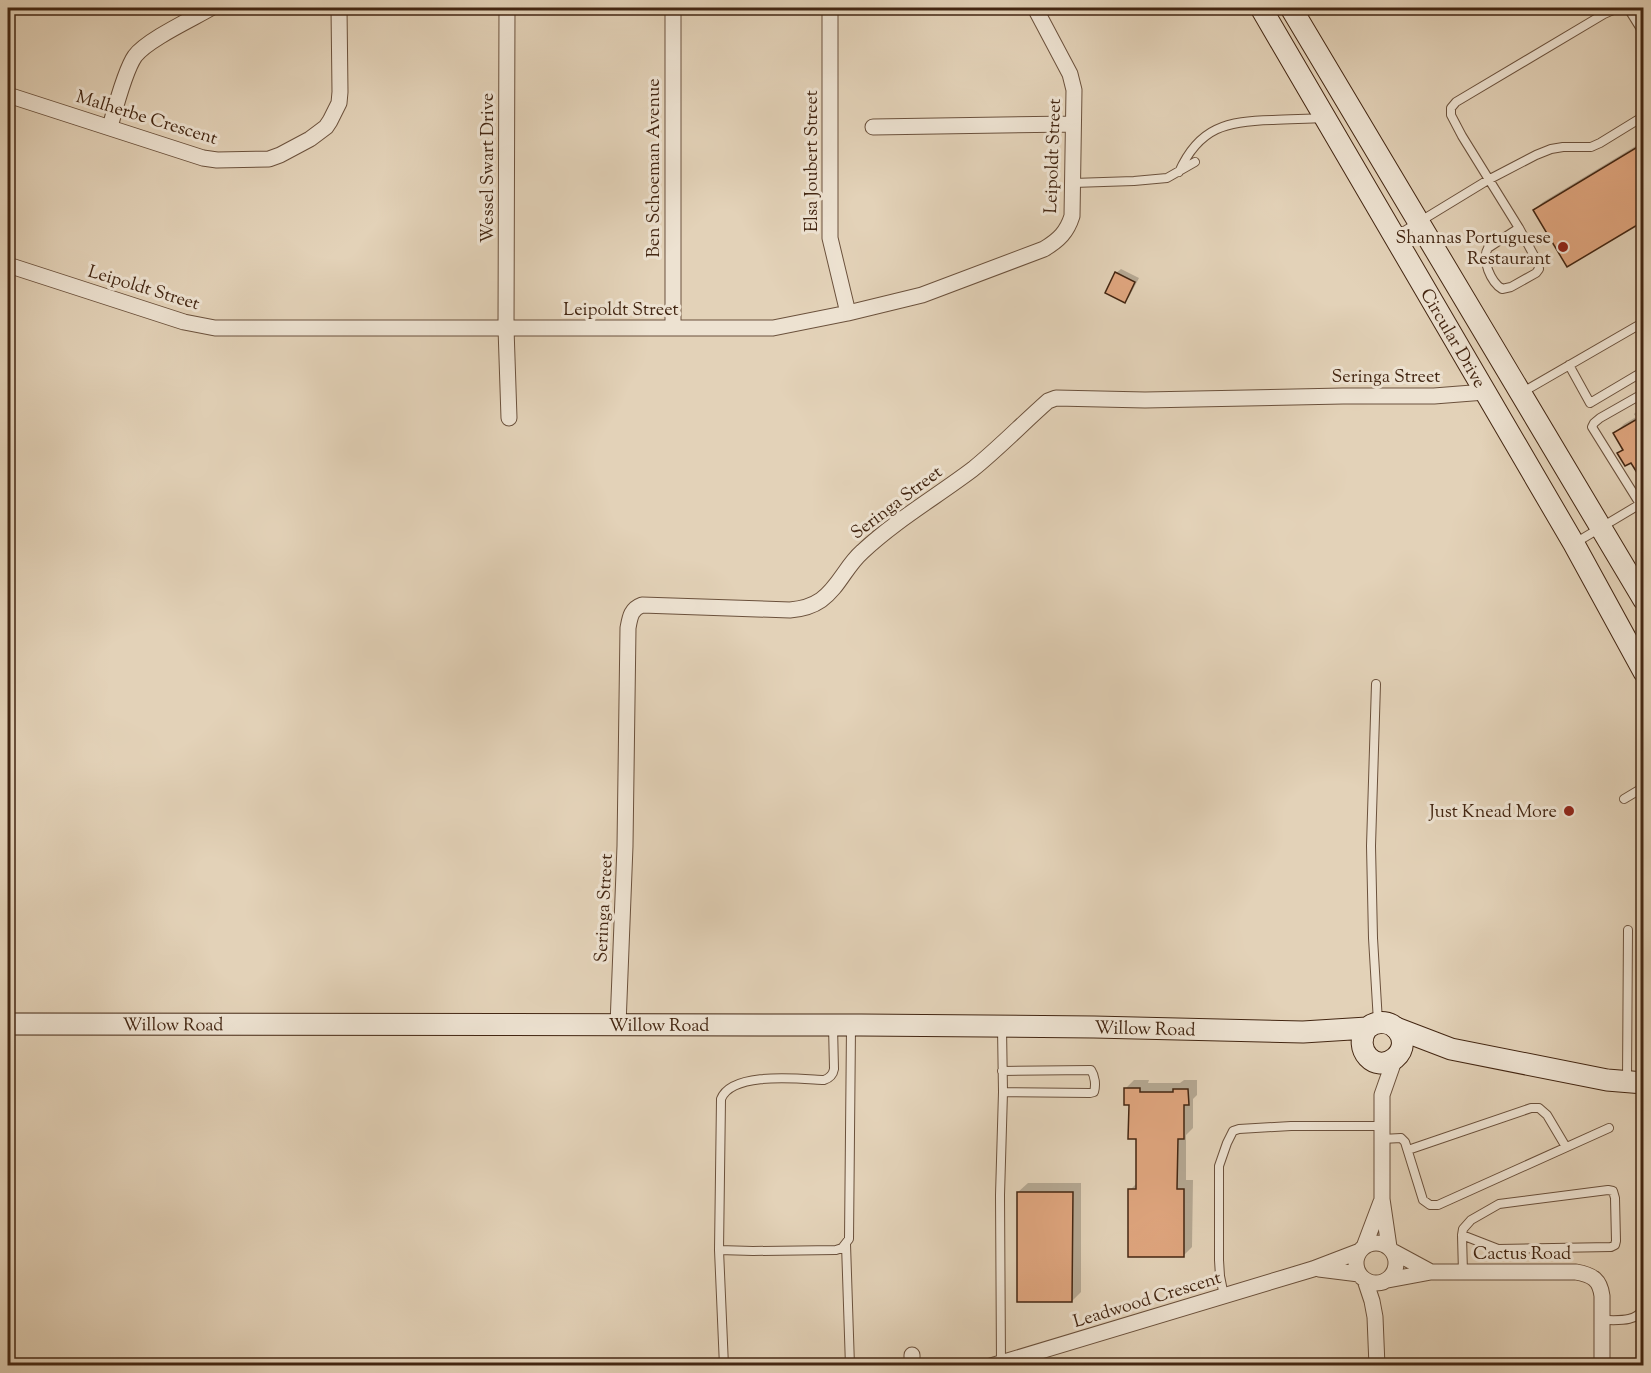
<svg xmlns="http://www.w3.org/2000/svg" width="1651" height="1373" font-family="'Sorts Mill Goudy',serif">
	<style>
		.shadow { fill: #0003 }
		.building { fill: #e0a67f; stroke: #432612; stroke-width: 1.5 }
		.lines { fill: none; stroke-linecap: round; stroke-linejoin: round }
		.lane-casing { stroke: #6b513c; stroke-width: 10 }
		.street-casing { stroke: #6b513c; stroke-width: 17 }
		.secondary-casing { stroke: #432612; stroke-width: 23 }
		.lane { stroke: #ede2d1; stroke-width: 8 }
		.street { stroke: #ede2d1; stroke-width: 15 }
		.secondary { stroke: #ede2d1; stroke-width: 21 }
		.poi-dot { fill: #8f2418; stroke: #ede2d1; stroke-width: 2 }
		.labels { text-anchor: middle; stroke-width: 6; stroke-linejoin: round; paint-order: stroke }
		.street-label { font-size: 18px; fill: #432612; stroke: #ede2d1 }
		.poi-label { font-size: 18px; fill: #432612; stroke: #ede2d1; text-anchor: end }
	</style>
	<rect width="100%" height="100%" fill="#e3d2b8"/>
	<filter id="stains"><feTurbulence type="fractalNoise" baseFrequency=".00333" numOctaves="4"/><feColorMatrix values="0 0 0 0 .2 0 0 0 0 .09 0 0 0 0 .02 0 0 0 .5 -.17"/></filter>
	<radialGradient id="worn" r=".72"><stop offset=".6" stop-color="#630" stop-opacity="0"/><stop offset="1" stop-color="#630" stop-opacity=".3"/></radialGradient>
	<path class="shadow" d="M1644 141V220L1534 210 1543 202Z
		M1121 269 1139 278 1129 297 1125 301 1116 273Z
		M1644 405V476L1632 460 1619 453 1624 448 1615 433 1624 424 1636 417 1634 414Z
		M1134 1080H1149L1148 1083H1180L1184 1080H1197V1095L1193 1099V1128L1186 1135V1180H1193L1192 1247 1183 1256 1130 1190 1137 1183V1138L1130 1104 1125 1089Z
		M1028 1183H1081V1292L1072 1301 1018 1192Z"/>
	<path class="building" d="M1644 143V221L1567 267 1533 210Z
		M1115 272 1135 282 1125 303 1105 293Z
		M1644 415V484L1631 463 1625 466 1617 453 1623 450 1613 433Z
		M1124 1088H1140V1092H1173V1089H1188L1189 1105H1184V1139H1178L1177 1189H1184V1257H1128V1189H1136V1139H1128L1129 1105H1124Z
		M1017 1192H1073L1072 1302H1017Z"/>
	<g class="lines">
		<defs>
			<path id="lane" d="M1628 8 1641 29
				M1179 172C1199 127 1227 121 1273 120 1290 119 1307 119 1323 118
				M1073 183 1134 181 1167 178 1195 162
				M1519 228 1488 248C1481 260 1491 282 1502 289L1511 287 1536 273 1539 269 1538 263 1519 228 1462 136 1451 115V108L1456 102 1604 14 1618 8
				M1396 236 1488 180 1536 155 1551 149 1563 147H1591L1600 143 1644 116
				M1569 365 1590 403 1644 371
				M1521 393 1644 322
				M1640 504 1592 427 1594 423 1600 418 1644 393
				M1575 543 1642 503
				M1376 684 1371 846 1373 938 1378 1022
				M1624 799 1644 787
				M1002 1071 1091 1070C1095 1076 1096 1085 1094 1092L1090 1093 1003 1092
				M1627 1081 1628 930
				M1382 1139 1401 1138 1405 1142 1423 1200 1430 1205H1438L1609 1128
				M1408 1150 1531 1108H1539L1547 1115 1566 1147
				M1462 1235 1498 1249 1611 1247 1615 1245 1616 1241 1615 1198 1613 1191 1608 1190 1499 1204 1471 1220 1463 1229 1462 1235 1463 1273
				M846 1244 850 1366
				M719 1250 753 1251 836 1250 842 1248 849 1239 851 1027
				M1224 1296 1220 1276 1219 1260V1166L1227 1143 1233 1131 1239 1129 1291 1126H1382
				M1602 1320C1617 1320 1637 1323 1644 1307
				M1001 1363 1000 1195 1003 1092 1002 1028
				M724 1366 719 1250 721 1099C732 1071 800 1079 824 1080 830 1078 833 1075 834 1069L833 1026"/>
			<path id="street" d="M507 8 506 328 509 418
				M830 8V238L848 313
				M8 95 203 158 217 160 269 159 280 155 310 139 326 127 330 121 339 103 340 92 339 8
				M110 127C115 109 125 70 135 56 147 40 192 19 211 8
				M873 127 1073 124
				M8 265 184 322 215 328H773L848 313 922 295 1044 249C1059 240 1067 232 1072 216L1074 90 1070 74 1035 8
				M673 328V8
				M618 1025 625 846 628 628C630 617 631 609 642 605L790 610C802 609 811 607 821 600 839 587 846 566 862 552 896 520 936 497 973 469 999 448 1022 424 1048 401L1056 398 1145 400 1343 396H1434L1485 392
				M1356 1263a20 20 0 1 1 40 0a20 20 0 1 1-40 0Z
				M1364 1247 1381 1202
				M1389 1247 1382 1199V1095L1395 1058
				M1394 1252 1431 1272
				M1319 1269 1359 1274
				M1365 1280 1372 1301 1375 1317 1377 1366
				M1388 1280 1431 1272H1576C1593 1275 1600 1280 1602 1296V1366
				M912 1355V1366
				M991 1366 1313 1269 1360 1251"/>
			<g id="secondary">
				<path id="s1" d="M1261 8 1574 544 1644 672"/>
				<path d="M1291 8 1644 600"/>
				<path id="s2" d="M8 1024 861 1025 1094 1027 1303 1032 1367 1028C1391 1010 1415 1041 1395 1058 1375 1074 1352 1049 1367 1028"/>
				<path d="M1396 1028 1451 1049 1607 1080 1644 1083"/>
			</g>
		</defs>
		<use href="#lane" class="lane-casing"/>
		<use href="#street" class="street-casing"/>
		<use href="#secondary" class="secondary-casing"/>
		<use href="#lane" class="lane"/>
		<use href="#street" class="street"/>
		<use href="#secondary" class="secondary"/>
	</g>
	<g class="poi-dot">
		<circle cx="1563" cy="247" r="6"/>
		<circle cx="1569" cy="811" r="6"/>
	</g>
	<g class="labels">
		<g class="street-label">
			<text transform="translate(147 117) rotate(17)" y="6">Malherbe Crescent</text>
			<text transform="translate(1052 156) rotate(-88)" y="6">Leipoldt Street</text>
			<text transform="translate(811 161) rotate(-90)" y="6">Elsa Joubert Street</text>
			<text transform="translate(487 168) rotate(-90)" y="6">Wessel Swart Drive</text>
			<text transform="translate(653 168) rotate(-90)" y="6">Ben Schoeman Avenue</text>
			<text transform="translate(144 287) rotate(17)" y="6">Leipoldt Street</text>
			<text x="621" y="315">Leipoldt Street</text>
			<text dy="6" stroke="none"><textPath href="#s1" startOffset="382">Circular Drive</textPath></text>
			<text x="1386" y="382">Seringa Street</text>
			<text transform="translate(896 502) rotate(-37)" y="6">Seringa Street</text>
			<text transform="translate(603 908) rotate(-87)" y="6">Seringa Street</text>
			<text dy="6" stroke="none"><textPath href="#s2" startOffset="165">Willow Road</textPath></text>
			<text dy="6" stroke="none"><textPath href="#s2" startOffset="651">Willow Road</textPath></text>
			<text dy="6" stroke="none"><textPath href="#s2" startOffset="1137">Willow Road</textPath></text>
			<text x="1522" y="1259">Cactus Road</text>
			<text transform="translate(1147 1299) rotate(-17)" y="6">Leadwood Crescent</text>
		</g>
		<g class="poi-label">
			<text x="1551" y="243">Shannas Portuguese<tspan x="1551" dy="21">Restaurant</tspan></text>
			<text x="1557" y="817">Just Knead More</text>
		</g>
	</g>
	<rect width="1651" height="1373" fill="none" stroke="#e3d2b8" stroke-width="30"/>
	<rect x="9" y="9" width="1633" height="1355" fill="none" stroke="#432612" stroke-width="3"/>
	<rect x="15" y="15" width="1621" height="1343" fill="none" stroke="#432612" stroke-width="1.5"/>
	<rect width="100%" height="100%" filter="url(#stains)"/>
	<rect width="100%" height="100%" fill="url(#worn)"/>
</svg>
